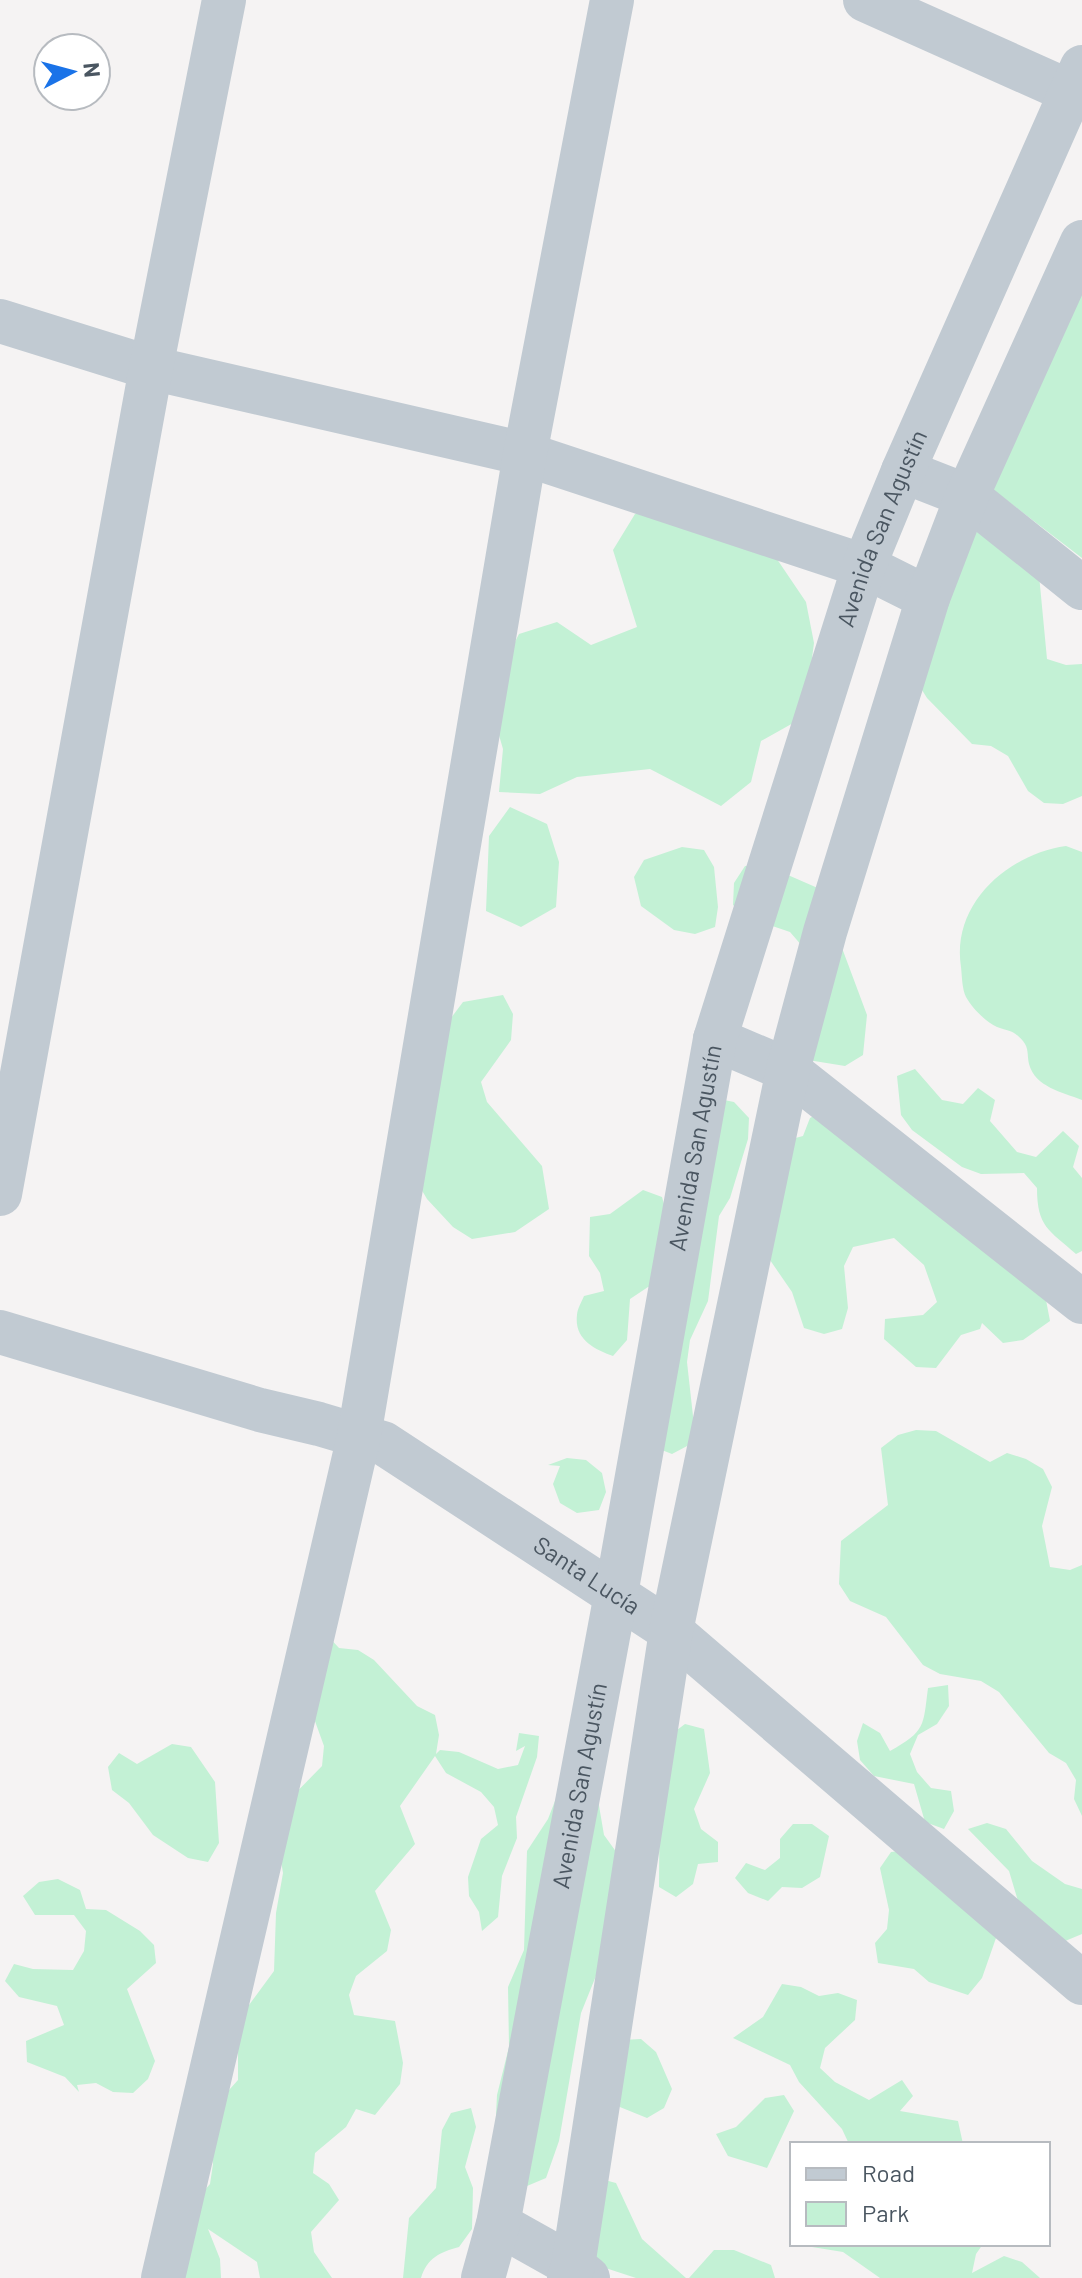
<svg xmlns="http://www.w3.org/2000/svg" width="1082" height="2278" font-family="Barlow,sans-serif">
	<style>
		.green { fill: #c3f1d5 }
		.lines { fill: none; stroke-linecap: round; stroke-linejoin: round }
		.minor { stroke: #c1cad2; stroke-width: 44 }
		.labels { text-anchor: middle; stroke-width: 8; stroke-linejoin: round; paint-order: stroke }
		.street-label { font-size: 24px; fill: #4a5661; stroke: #fff }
	</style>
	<rect width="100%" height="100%" fill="#f5f3f3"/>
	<path class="green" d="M1082 258V558L992 489Z
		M677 507 760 534 806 602 814 643 810 673 795 722 761 741 751 782 721 806 650 769 577 777 540 794 499 792 503 749 492 711 500 671 519 634 557 622 591 645 637 627 613 550 635 514Z
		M967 510 1039 575 1047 659 1066 665 1082 664V796L1063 804 1044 803 1028 791 1008 756 991 746 972 744 927 698 917 682Z
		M510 807 547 824 559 862 556 907 521 927 486 911 489 836Z
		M1066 846 1082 852V1100C1062 1092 1035 1087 1029 1064 1027 1055 1029 1048 1023 1041 1012 1029 1010 1032 997 1027 986 1022 972 1008 966 997 962 989 962 976 961 967 951 904 1008 854 1066 846Z
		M682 847 704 850 714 867 718 907 715 927 695 934 674 930 641 906 634 877 644 860Z
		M765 865 820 889 867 1015 863 1055 845 1066 808 1060 803 947 790 932 749 918 733 905 734 883 745 866Z
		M503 995 513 1014 511 1040 481 1082 487 1102 542 1166 549 1209 515 1232 472 1239 453 1227 427 1199 406 1163 451 1018 463 1002Z
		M915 1069 942 1100 963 1104 978 1088 995 1100 990 1121 1017 1152 1036 1157 1063 1131 1079 1146 1073 1167 1082 1178V1251L1076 1254C1049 1230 1037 1227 1037 1188L1024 1173 981 1174 962 1167 912 1130 901 1115 897 1076Z
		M714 1098 734 1102 749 1118 748 1139 730 1198 719 1216 708 1301 690 1340 687 1362 694 1425 689 1445 672 1454 654 1447 667 1285 648 1287 630 1299 627 1340 613 1356C594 1349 574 1339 577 1315 577 1309 582 1301 584 1296L604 1291 600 1273 589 1256 590 1217 610 1214 643 1190 662 1197 668 1218Z
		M829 1108 1046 1300 1050 1321 1023 1340 1003 1343 982 1323 980 1329 961 1335 936 1368 916 1367 884 1339 885 1319 923 1315 937 1302 924 1265 894 1238 853 1247 844 1266 848 1308 842 1329 824 1334 804 1328 792 1292 770 1260 765 1146 803 1136 810 1118Z
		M916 1430 936 1431 990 1462 1007 1453 1026 1459 1043 1469 1052 1487 1042 1526 1050 1567 1070 1570 1082 1565V1816L1074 1799 1076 1780 1066 1763 1049 1753 999 1692 981 1681 940 1674 923 1665 886 1617 850 1601 839 1584 841 1541 888 1505 881 1448 898 1435Z
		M567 1458 586 1460 602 1473 606 1492 599 1510 577 1513 560 1503 553 1484 560 1466 548 1465Z
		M325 1633 339 1648 358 1650 374 1660 417 1706 435 1715 439 1735 436 1754 440 1750 459 1752 498 1769 518 1765 525 1746 516 1751 519 1733 539 1736 537 1757 516 1817 517 1838 502 1876 498 1917 482 1931 479 1912 469 1896 468 1877 481 1839 498 1825 494 1807 481 1792 446 1773 435 1756 400 1806 415 1844 375 1891 391 1930 387 1951 356 1976 349 1995 354 2015 395 2021 403 2063 400 2084 375 2115 356 2109 346 2127 315 2153 313 2173 329 2184 339 2200 311 2232 314 2252 332 2278H260L257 2262 208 2229 220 2259 221 2278H174L196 2200 210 2184 213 2164 206 2125 213 2108 238 2080V2020L274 1971 276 1913 283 1873 276 1830 279 1810 322 1766 324 1746 295 1666Z
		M948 1685 949 1706 937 1724 918 1735 910 1754 917 1772 931 1788 951 1791 954 1811 944 1829 925 1822 914 1784 874 1776 860 1760 857 1741 863 1723 880 1733 890 1751C926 1731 923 1726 928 1688Z
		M685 1724 704 1729 710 1773 694 1809 701 1829 718 1842V1862L698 1864 693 1884 676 1897 659 1887 660 1753 669 1736Z
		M172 1744 191 1747 215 1782 219 1843 208 1862 188 1858 153 1835 129 1803 112 1790 108 1767 119 1753 137 1764Z
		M567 1786 597 1794 604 1835 617 1853 604 1956 581 2013 559 2141 546 2178 527 2186 495 2135 497 2095 509 2047 508 1987 524 1950 527 1851 548 1819 555 1801Z
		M987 1823 1006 1829 1032 1861 1065 1884 1082 1889V1934L1058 1944 1024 1921 1009 1871 968 1829Z
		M793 1824H812L829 1836 820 1877 802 1888 782 1887 768 1901 748 1893 735 1878 746 1863 765 1870 780 1858V1839Z
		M910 1850 996 1938 982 1978 968 1995 929 1982 914 1969 878 1963 875 1943 887 1929 889 1910 880 1868 891 1852Z
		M58 1879 80 1890 86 1909 106 1910 140 1931 154 1945 156 1963 127 1989 155 2061 148 2079 133 2093 113 2092 96 2083 77 2085 79 2092 65 2077 27 2062 26 2041 64 2025 57 2006 19 1997 5 1981 14 1964 33 1969 73 1970 84 1951 86 1931 74 1915H35L23 1896 39 1882Z
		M782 1984 801 1987 819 1996 838 1993 857 2000 855 2020 825 2048 820 2068 835 2082 869 2100 902 2080 913 2096 900 2111 958 2121 963 2144H849L842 2129 799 2082 790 2065 733 2038 763 2017Z
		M641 2039 656 2052 672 2089 664 2108 647 2118 610 2103 622 2040Z
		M784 2095 794 2111 767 2168 728 2156 716 2134 736 2127 765 2098Z
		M471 2108 476 2127 465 2167 473 2188 472 2229 459 2247C440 2252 427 2258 421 2278H403L409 2218 436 2188 442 2130 451 2113Z
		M597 2178 616 2183 642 2239 686 2278H636L575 2258Z
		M812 2244H983L976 2254 972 2273 1004 2256 1022 2262 1040 2278H880L843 2252 812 2247Z
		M714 2250H734L771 2265 775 2278H689Z"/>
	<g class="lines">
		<g class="minor">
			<path d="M865 0 1082 97"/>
			<path d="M0 321 151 368 525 454 864 566 928 598"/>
			<path d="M903 471 967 496 1082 588"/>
			<path d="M715 1039 788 1070 1082 1302"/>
			<path d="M0 1194 151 368 224 0"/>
			<path id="s1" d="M0 1332 260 1410 319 1424 383 1443 671 1631 1082 1983"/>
			<path d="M498 2224 573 2266 588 2278"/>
			<path d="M163 2278 359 1436 525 454 612 0"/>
			<path id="s2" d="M483 2278 498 2224 616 1594 715 1039 864 566 903 471 1082 67"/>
			<path d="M569 2278 573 2266 671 1631 788 1070 825 932 928 598 967 496 1082 242"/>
		</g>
	</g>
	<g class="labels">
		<g class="street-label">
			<text dy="8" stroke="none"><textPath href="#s2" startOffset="1798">Avenida San Agustín</textPath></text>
			<text dy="8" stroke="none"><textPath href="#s2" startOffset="1150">Avenida San Agustín</textPath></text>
			<text dy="8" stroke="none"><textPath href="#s1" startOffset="642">Santa Lucía</textPath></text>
			<text dy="8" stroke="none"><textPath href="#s2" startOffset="502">Avenida San Agustín</textPath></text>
		</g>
	</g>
	<rect x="790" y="2142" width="260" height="104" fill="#ffffff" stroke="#b7bbc0" stroke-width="2"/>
	<rect x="806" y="2168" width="40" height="12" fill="#c1cad2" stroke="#b7bbc0" stroke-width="2"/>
	<text x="862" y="2182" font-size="24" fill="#4a5661">Road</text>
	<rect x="806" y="2202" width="40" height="24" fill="#c3f1d5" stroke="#b7bbc0" stroke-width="2"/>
	<text x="862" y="2222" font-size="24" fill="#4a5661">Park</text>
	<g transform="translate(72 72) rotate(84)"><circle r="38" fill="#ffffff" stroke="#b7bbc0" stroke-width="2"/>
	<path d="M0-6L14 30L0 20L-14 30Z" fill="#1a73e8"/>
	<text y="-12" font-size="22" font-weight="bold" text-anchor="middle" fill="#4a5661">N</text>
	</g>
</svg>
